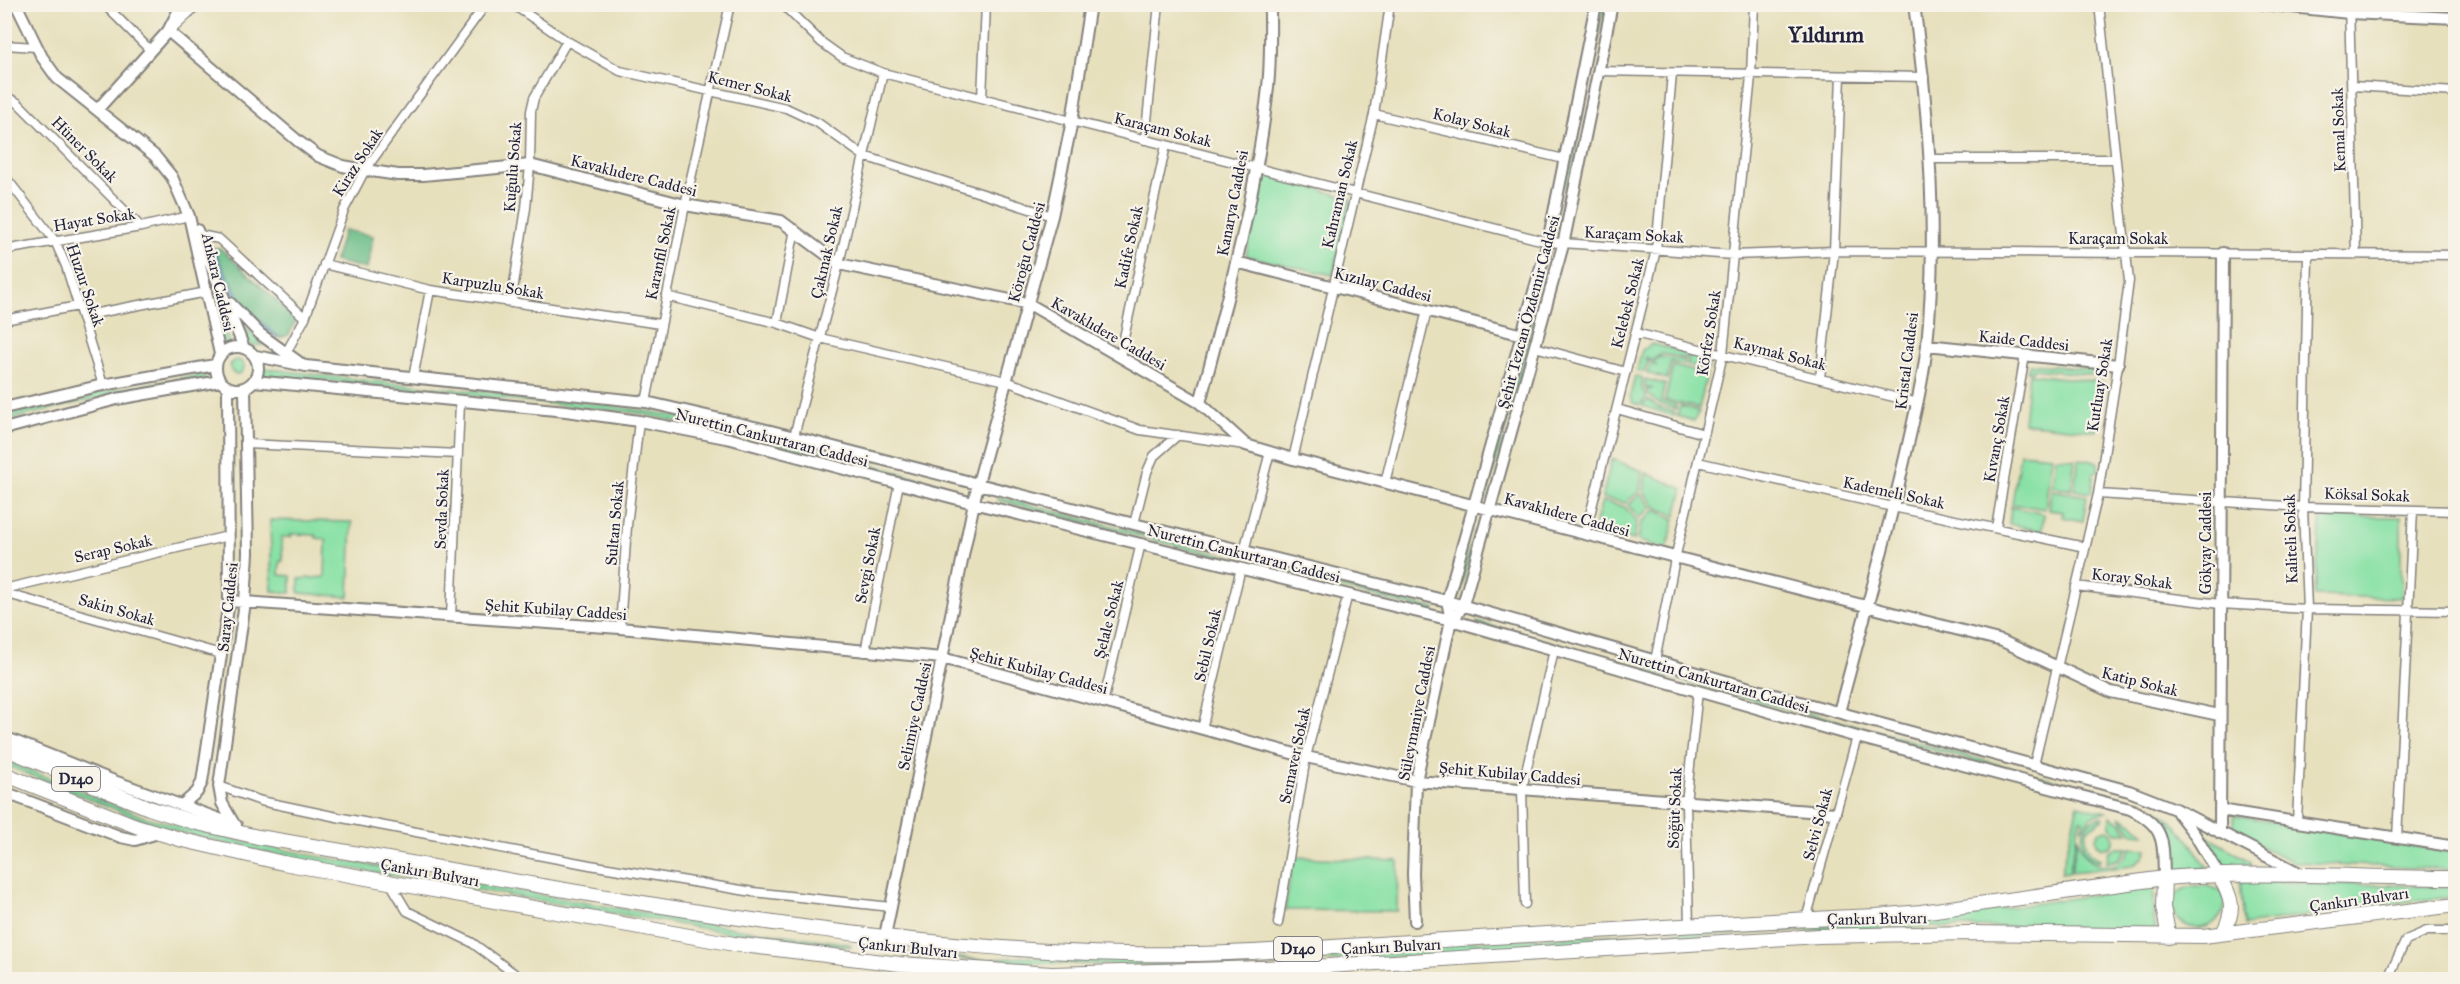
<svg xmlns="http://www.w3.org/2000/svg" width="2460" height="984" font-family="'IM FELL Great Primer',serif">
	<style>
		.green { fill: #88e1a5; stroke: #558270; stroke-width: 1.5 }
		.forest { fill: #6ebf8a; stroke: #487062; stroke-width: 1.5 }
		.water { fill: #60a0d3; stroke: #416187; stroke-width: 1.5 }
		.lines { fill: none; stroke-linecap: round; stroke-linejoin: round }
		.stream { stroke: #60a0d3; stroke-width: 3 }
		.minor-casing { stroke: #84817c; stroke-width: 11 }
		.tertiary-casing { stroke: #84817c; stroke-width: 14 }
		.trunk-casing { stroke: #84817c; stroke-width: 16 }
		.minor { stroke: #fff; stroke-width: 8 }
		.tertiary { stroke: #fff; stroke-width: 10 }
		.trunk { stroke: #fff; stroke-width: 14 }
		.labels { text-anchor: middle; stroke-width: 4.5; stroke-linejoin: round; paint-order: stroke }
		.shield { fill: #f7f3e8; stroke: #62616f; stroke-width: 1.5 }
		.shield-label { font-size: 15px; font-weight: bold; fill: #22223b }
		.street-label { font-size: 16px; fill: #22223b; stroke: #f7f3e8 }
		.district-label { font-size: 22px; font-weight: bold; fill: #22223b; stroke: #f7f3e8 }
	</style>
	<rect width="100%" height="100%" fill="#f7f3e8"/>
	<filter id="ink" filterUnits="userSpaceOnUse"><feTurbulence type="fractalNoise" baseFrequency=".0167" numOctaves="2"/><feDisplacementMap in="SourceGraphic" scale="12" xChannelSelector="R" yChannelSelector="G"/><feConvolveMatrix kernelMatrix="1 2 1 2 8 2 1 2 1" color-interpolation-filters="sRGB"/></filter>
	<filter id="wash" filterUnits="userSpaceOnUse"><feTurbulence type="fractalNoise" baseFrequency=".008" numOctaves="4" result="noise"/><feDisplacementMap in="SourceGraphic" scale="24" xChannelSelector="R" yChannelSelector="G"/><feGaussianBlur stdDeviation="1.35" result="paint"/><feColorMatrix in="noise" values="0 0 0 0 0 0 0 0 0 0 0 0 0 0 0 0 0 1.4 0 .05"/><feComposite in="paint" operator="in"/></filter>
	<g filter="url(#wash)">
		<rect width="100%" height="100%" fill="#e7e0bd"/>
		<path class="green" d="M1602 5H1605L1560 228 1557 227Z
			M1263 172 1351 199 1333 275 1246 256Z
			M1548 266 1551 267 1486 499 1483 497Z
			M211 285 230 347H223Z
			M242 324 263 345H251Z
			M1652 344 1687 353 1686 358 1662 354 1650 361 1647 357 1645 359 1649 362 1643 372 1637 371 1642 350Z
			M1690 354 1705 358 1709 363 1708 370 1687 365Z
			M1660 357 1685 360 1684 365 1671 362 1667 379 1646 373 1652 363 1657 366 1653 362Z
			M230 367a7 7 0 1 1 14 0a7 7 0 1 1-14 0Z
			M2030 364 2099 370 2105 376 2033 369 2031 372 2027 371Z
			M1673 366 1707 374 1699 408 1665 400Z
			M264 368C392 387 523 391 652 412 754 429 855 460 955 488L954 491 759 439 638 413 320 380 263 376Z
			M205 374V380C137 388 71 403 5 421V416L90 394Z
			M2029 374 2101 382 2096 431 2024 423Z
			M1635 376 1642 378V389L1647 397 1642 402 1643 404 1648 400 1658 407 1675 412 1674 416 1633 403 1630 396Z
			M1645 379 1665 384 1661 401 1676 405V409C1663 405 1652 403 1646 390L1652 389V388H1645Z
			M1680 406 1699 411 1694 421 1677 416Z
			M2020 453 2052 456 2045 509 2012 504Z
			M2056 457 2075 459 2071 490 2052 486Z
			M1612 459 1642 471 1640 491 1625 503 1602 498Z
			M2079 459 2098 462V472H2094L2091 493 2074 490Z
			M1646 473 1683 489 1676 516 1656 507 1644 492Z
			M2051 490 2087 496 2083 521 2062 517 2063 512 2049 510Z
			M1641 494 1652 507 1639 518 1628 505Z
			M1000 497 1435 609 1434 612 998 500Z
			M1602 501 1625 507 1637 521 1634 540 1594 529Z
			M2011 507 2044 514 2042 531 2009 524Z
			M1655 510 1675 519 1667 549 1638 541 1641 523Z
			M2321 516 2401 517V598L2315 596Z
			M270 520 352 522 349 597 299 593V579L325 577 326 539 316 538V535L291 534V537H281L283 561H280L279 575 291 576V593L272 591Z
			M1474 531 1476 532 1458 601 1455 600Z
			M1477 622 2147 805C2176 817 2190 843 2208 868L2173 871C2172 838 2176 823 2143 807L1476 625Z
			M4 760 144 817 231 839 309 855 732 928 850 944 851 947 750 933 737 934 314 862 232 845 154 825 5 765Z
			M2078 805 2106 812 2092 816 2082 828 2083 820 2080 819 2069 872 2061 873Z
			M2234 815 2455 853V870L2294 862 2234 834Z
			M2111 816 2122 823 2128 833H2117L2110 827Z
			M2120 816 2134 824 2145 834 2132 833Z
			M2103 817V819L2087 830C2083 843 2087 854 2100 859L2099 862C2074 855 2078 819 2103 817Z
			M2096 839a9 9 0 1 1 18 0a9 9 0 1 1-18 0Z
			M2200 832 2251 862V865L2221 866Z
			M2078 837C2082 867 2117 879 2130 848L2147 849 2143 858 2133 866 2071 872Z
			M2116 848H2127L2119 859 2107 863 2108 852Z
			M1293 857 1398 861 1397 911 1285 910Z
			M2240 881 2455 887V897L2409 901 2244 925Z
			M2154 886V930C2026 926 1899 925 1771 932 1572 942 1373 964 1174 965 1083 965 993 962 903 956L904 953 984 960 1024 957 1091 959 1916 921Z
			M2196 886H2208L2219 890 2225 900 2224 911C2196 958 2139 894 2196 886Z"/>
		<path class="forest" d="M344 230 373 236 367 269 334 261Z
			M213 248H220L293 316 296 320 289 335 280 338C244 312 232 287 213 248Z"/>
		<path class="water" d="M213 248C232 287 244 312 280 338 255 335 214 272 213 248Z"/>
		<g class="lines">
			<path class="stream" d="M4 978 16 975 22 980"/>
		</g>
	</g>
	<g filter="url(#ink)">
		<g class="lines">
			<defs>
				<path id="minor" d="M104 4 150 50
					M512 4 567 41 620 71 786 108 818 123 864 156 1052 216
					M782 4 821 42 842 57 883 73 1548 242 1734 255 1834 251 2456 255
					M2349 4 2356 255
					M4 45 36 47
					M1598 71 1924 77
					M2352 86 2456 92
					M4 98H9L18 103 141 227
					M982 98 986 4
					M1374 114 1564 159
					M1145 140 1159 4
					M1930 159H2115
					M4 175 55 241 66 266 103 385
					M200 235 219 239 305 318
					M4 250 141 227 189 216
					M324 264 430 290 660 324
					M666 296 777 323 820 338 1006 381 1140 430 1245 445
					M511 303 526 208 530 165 531 111 534 98 567 41
					M82 316 207 292
					M4 320 78 306
					M777 323 795 229
					M1635 333 1918 403
					M1535 347 1626 372
					M286 353 305 318 344 210 365 170 486 4
					M1120 356 1166 145
					M413 378 430 290
					M1820 378 1834 251 1841 76
					M646 402 685 205 730 4
					M1617 409 1704 434
					M794 436 839 264 883 73
					M246 444 458 454
					M1293 459 1374 114 1390 4
					M1698 462 1893 507 2085 547
					M1385 483 1427 310
					M2098 494 2303 507 2456 511
					M1134 524 1147 472 1154 456 1178 435
					M1996 528 2025 355
					M1585 535 1656 250 1672 74
					M1244 551 1270 452
					M2076 586 2220 604 2307 609 2456 611
					M4 589 228 536
					M4 593 221 654
					M451 617 460 402
					M620 628 627 526 639 421
					M865 652 899 483
					M1655 661 1675 559 1723 354 1751 76 1754 4
					M1103 703 1141 543
					M1202 729 1241 568
					M2034 765 2098 494 2118 365 2129 281 2099 4
					M219 786 261 801 337 817 590 865 753 892 891 907
					M2297 822 2307 609 2303 507 2308 255
					M2397 839 2413 510
					M389 881 407 911 471 942 523 980
					M1525 904 1522 789 1554 650
					M1806 919 1857 737
					M1278 923 1306 757 1348 594
					M1689 926 1686 803 1698 691
					M2387 980 2406 940 2427 931H2456"/>
				<path id="tertiary" d="M16 4 42 57 57 78 155 156 172 177 189 216 220 354
					M197 4 168 31 298 141 318 156 343 166 365 170 398 175H423L530 165 685 205 781 221 839 264 1029 304 1200 403 1246 445 1293 459 2002 641 2111 692 2219 715
					M2263 4 2349 13 2456 18
					M97 110 168 31 182 4
					M197 230 244 348
					M1236 262 1523 335
					M230 303 260 334 300 363
					M1927 345 2118 365
					M216 368a21 21 0 1 1 42 0a21 21 0 1 1-42 0Z
					M256 356 306 366 646 402 771 431 1134 524 1447 601 1778 696 2129 791 2175 809 2301 874
					M254 381 566 411 639 421 731 439 973 503 1451 620 1857 737 2130 809C2166 826 2163 842 2164 878
					M1200 403C1227 299 1257 194 1268 87 1271 59 1270 32 1270 4
					M4 408 103 385 215 365
					M4 429 117 399 220 381
					M229 601 620 628 942 658 1306 757 1416 781 1835 813
					M1453 621 1463 605 1563 245 1612 4
					M1839 712C1860 634 1881 557 1900 479 1910 434 1922 390 1927 345 1938 231 1929 117 1914 4
					M4 737 114 781 236 825
					M4 792 121 837 135 840 158 833
					M182 805 197 792 202 782 229 601 228 388
					M2220 810 2456 847
					M2178 813 2195 835 2219 875
					M234 824 222 803 219 786 245 602 248 553 245 388
					M2220 833 2223 253
					M1415 921 1413 874 1416 781 1451 620 1447 601 1548 242 1596 4
					M885 936 978 483 1052 216 1072 121 1090 4"/>
				<path id="trunk" d="M4 748 149 808 193 822 258 837C546 884 832 947 1124 954 1214 956 1304 949 1394 943 1554 934 1715 923 1876 916L1921 912 2164 878C2261 870 2358 878 2456 878
					M4 774 136 826 183 840 283 863 734 944 900 964 1052 974 1327 966 1819 936 1970 933 2203 936 2456 905
					M2219 875C2232 898 2236 909 2223 933
					M2164 878 2163 907 2169 937"/>
			</defs>
			<use href="#minor" class="minor-casing"/>
			<use href="#tertiary" class="tertiary-casing"/>
			<use href="#trunk" class="trunk-casing"/>
			<use href="#minor" class="minor"/>
			<use href="#tertiary" class="tertiary"/>
			<use href="#trunk" class="trunk"/>
		</g>
	</g>
	<g class="labels">
		<g class="shield">
			<rect x="52" y="767" width="48" height="24" rx="4.5"/>
			<rect x="1274" y="937" width="48" height="24" rx="4.5"/>
		</g>
		<g class="shield-label">
			<text x="76" y="784">D140</text>
			<text x="1298" y="954">D140</text>
		</g>
		<g class="street-label">
			<text transform="translate(750 86) rotate(14)" y="6">Kemer Sokak</text>
			<text transform="translate(1472 122) rotate(14)" y="6">Kolay Sokak</text>
			<text transform="translate(1163 129) rotate(14)" y="6">Karaçam Sokak</text>
			<text transform="translate(2338 130) rotate(-92)" y="6">Kemal Sokak</text>
			<text transform="translate(85 149) rotate(45)" y="6">Hüner Sokak</text>
			<text transform="translate(357 162) rotate(-57)" y="6">Kiraz Sokak</text>
			<text transform="translate(512 167) rotate(-86)" y="6">Kuğulu Sokak</text>
			<text transform="translate(634 175) rotate(14)" y="6">Kavaklıdere Caddesi</text>
			<text transform="translate(1339 194) rotate(-77)" y="6">Kahraman Sokak</text>
			<text transform="translate(1232 203) rotate(-79)" y="6">Kanarya Caddesi</text>
			<text transform="translate(94 219) rotate(-9)" y="6">Hayat Sokak</text>
			<text transform="translate(1634 234) rotate(3)" y="6">Karaçam Sokak</text>
			<text x="2118" y="244">Karaçam Sokak</text>
			<text transform="translate(1128 247) rotate(-78)" y="6">Kadife Sokak</text>
			<text transform="translate(826 252) rotate(-77)" y="6">Çakmak Sokak</text>
			<text transform="translate(1026 252) rotate(-75)" y="6">Köroğu Caddesi</text>
			<text transform="translate(660 253) rotate(-78)" y="6">Karanfil Sokak</text>
			<text transform="translate(219 282) rotate(77)" y="6">Ankara Caddesi</text>
			<text transform="translate(1383 284) rotate(14)" y="6">Kızılay Caddesi</text>
			<text transform="translate(86 285) rotate(71)" y="6">Huzur Sokak</text>
			<text transform="translate(493 285) rotate(9)" y="6">Karpuzlu Sokak</text>
			<text transform="translate(1627 303) rotate(-76)" y="6">Kelebek Sokak</text>
			<text transform="translate(1528 312) rotate(-75)" y="6">Şehit Tezcan Özdemir Caddesi</text>
			<text transform="translate(1109 333) rotate(30)" y="6">Kavaklıdere Caddesi</text>
			<text transform="translate(1708 333) rotate(-81)" y="6">Körfez Sokak</text>
			<text transform="translate(2024 340) rotate(6)" y="6">Kaide Caddesi</text>
			<text transform="translate(1780 353) rotate(14)" y="6">Kaymak Sokak</text>
			<text transform="translate(1906 361) rotate(-83)" y="6">Kristal Caddesi</text>
			<text transform="translate(2099 385) rotate(-81)" y="6">Kutluay Sokak</text>
			<text transform="translate(772 437) rotate(14)" y="6">Nurettin Cankurtaran Caddesi</text>
			<text transform="translate(1996 439) rotate(-80)" y="6">Kıvanç Sokak</text>
			<text transform="translate(1894 492) rotate(12)" y="6">Kademeli Sokak</text>
			<text transform="translate(2367 494) rotate(2)" y="6">Köksal Sokak</text>
			<text transform="translate(441 509) rotate(-88)" y="6">Sevda Sokak</text>
			<text transform="translate(1567 514) rotate(15)" y="6">Kavaklıdere Caddesi</text>
			<text transform="translate(614 523) rotate(-85)" y="6">Sultan Sokak</text>
			<text transform="translate(2290 539) rotate(-92)" y="6">Kaliteli Sokak</text>
			<text transform="translate(2205 543) rotate(-90)" y="6">Gökyay Caddesi</text>
			<text transform="translate(113 548) rotate(-13)" y="6">Serap Sokak</text>
			<text transform="translate(1244 553) rotate(14)" y="6">Nurettin Cankurtaran Caddesi</text>
			<text transform="translate(867 565) rotate(-79)" y="6">Sevgi Sokak</text>
			<text transform="translate(2132 578) rotate(7)" y="6">Koray Sokak</text>
			<text transform="translate(227 607) rotate(-84)" y="6">Saray Caddesi</text>
			<text transform="translate(117 609) rotate(16)" y="6">Sakin Sokak</text>
			<text transform="translate(556 609) rotate(4)" y="6">Şehit Kubilay Caddesi</text>
			<text transform="translate(1108 619) rotate(-76)" y="6">Şelale Sokak</text>
			<text transform="translate(1207 645) rotate(-77)" y="6">Sebil Sokak</text>
			<text transform="translate(1039 670) rotate(15)" y="6">Şehit Kubilay Caddesi</text>
			<text transform="translate(1714 680) rotate(16)" y="6">Nurettin Cankurtaran Caddesi</text>
			<text transform="translate(2140 681) rotate(14)" y="6">Katip Sokak</text>
			<text transform="translate(1416 713) rotate(-79)" y="6">Süleymaniye Caddesi</text>
			<text transform="translate(914 716) rotate(-78)" y="6">Selimiye Caddesi</text>
			<text transform="translate(1294 755) rotate(-78)" y="6">Semaver Sokak</text>
			<text transform="translate(1510 773) rotate(5)" y="6">Şehit Kubilay Caddesi</text>
			<text transform="translate(1674 808) rotate(-88)" y="6">Söğüt Sokak</text>
			<text transform="translate(1817 824) rotate(-75)" y="6">Selvi Sokak</text>
			<text transform="translate(430 872) rotate(10)" y="6">Çankırı Bulvarı</text>
			<text transform="translate(2359 899) rotate(-8)" y="6">Çankırı Bulvarı</text>
			<text transform="translate(1877 918) rotate(-1)" y="6">Çankırı Bulvarı</text>
			<text transform="translate(1391 946) rotate(-3)" y="6">Çankırı Bulvarı</text>
			<text transform="translate(908 947) rotate(6)" y="6">Çankırı Bulvarı</text>
		</g>
		<g class="district-label">
			<text x="1826" y="42">Yıldırım</text>
		</g>
	</g>
	<rect width="2460" height="984" fill="none" stroke="#f7f3e8" stroke-width="24"/>
</svg>
